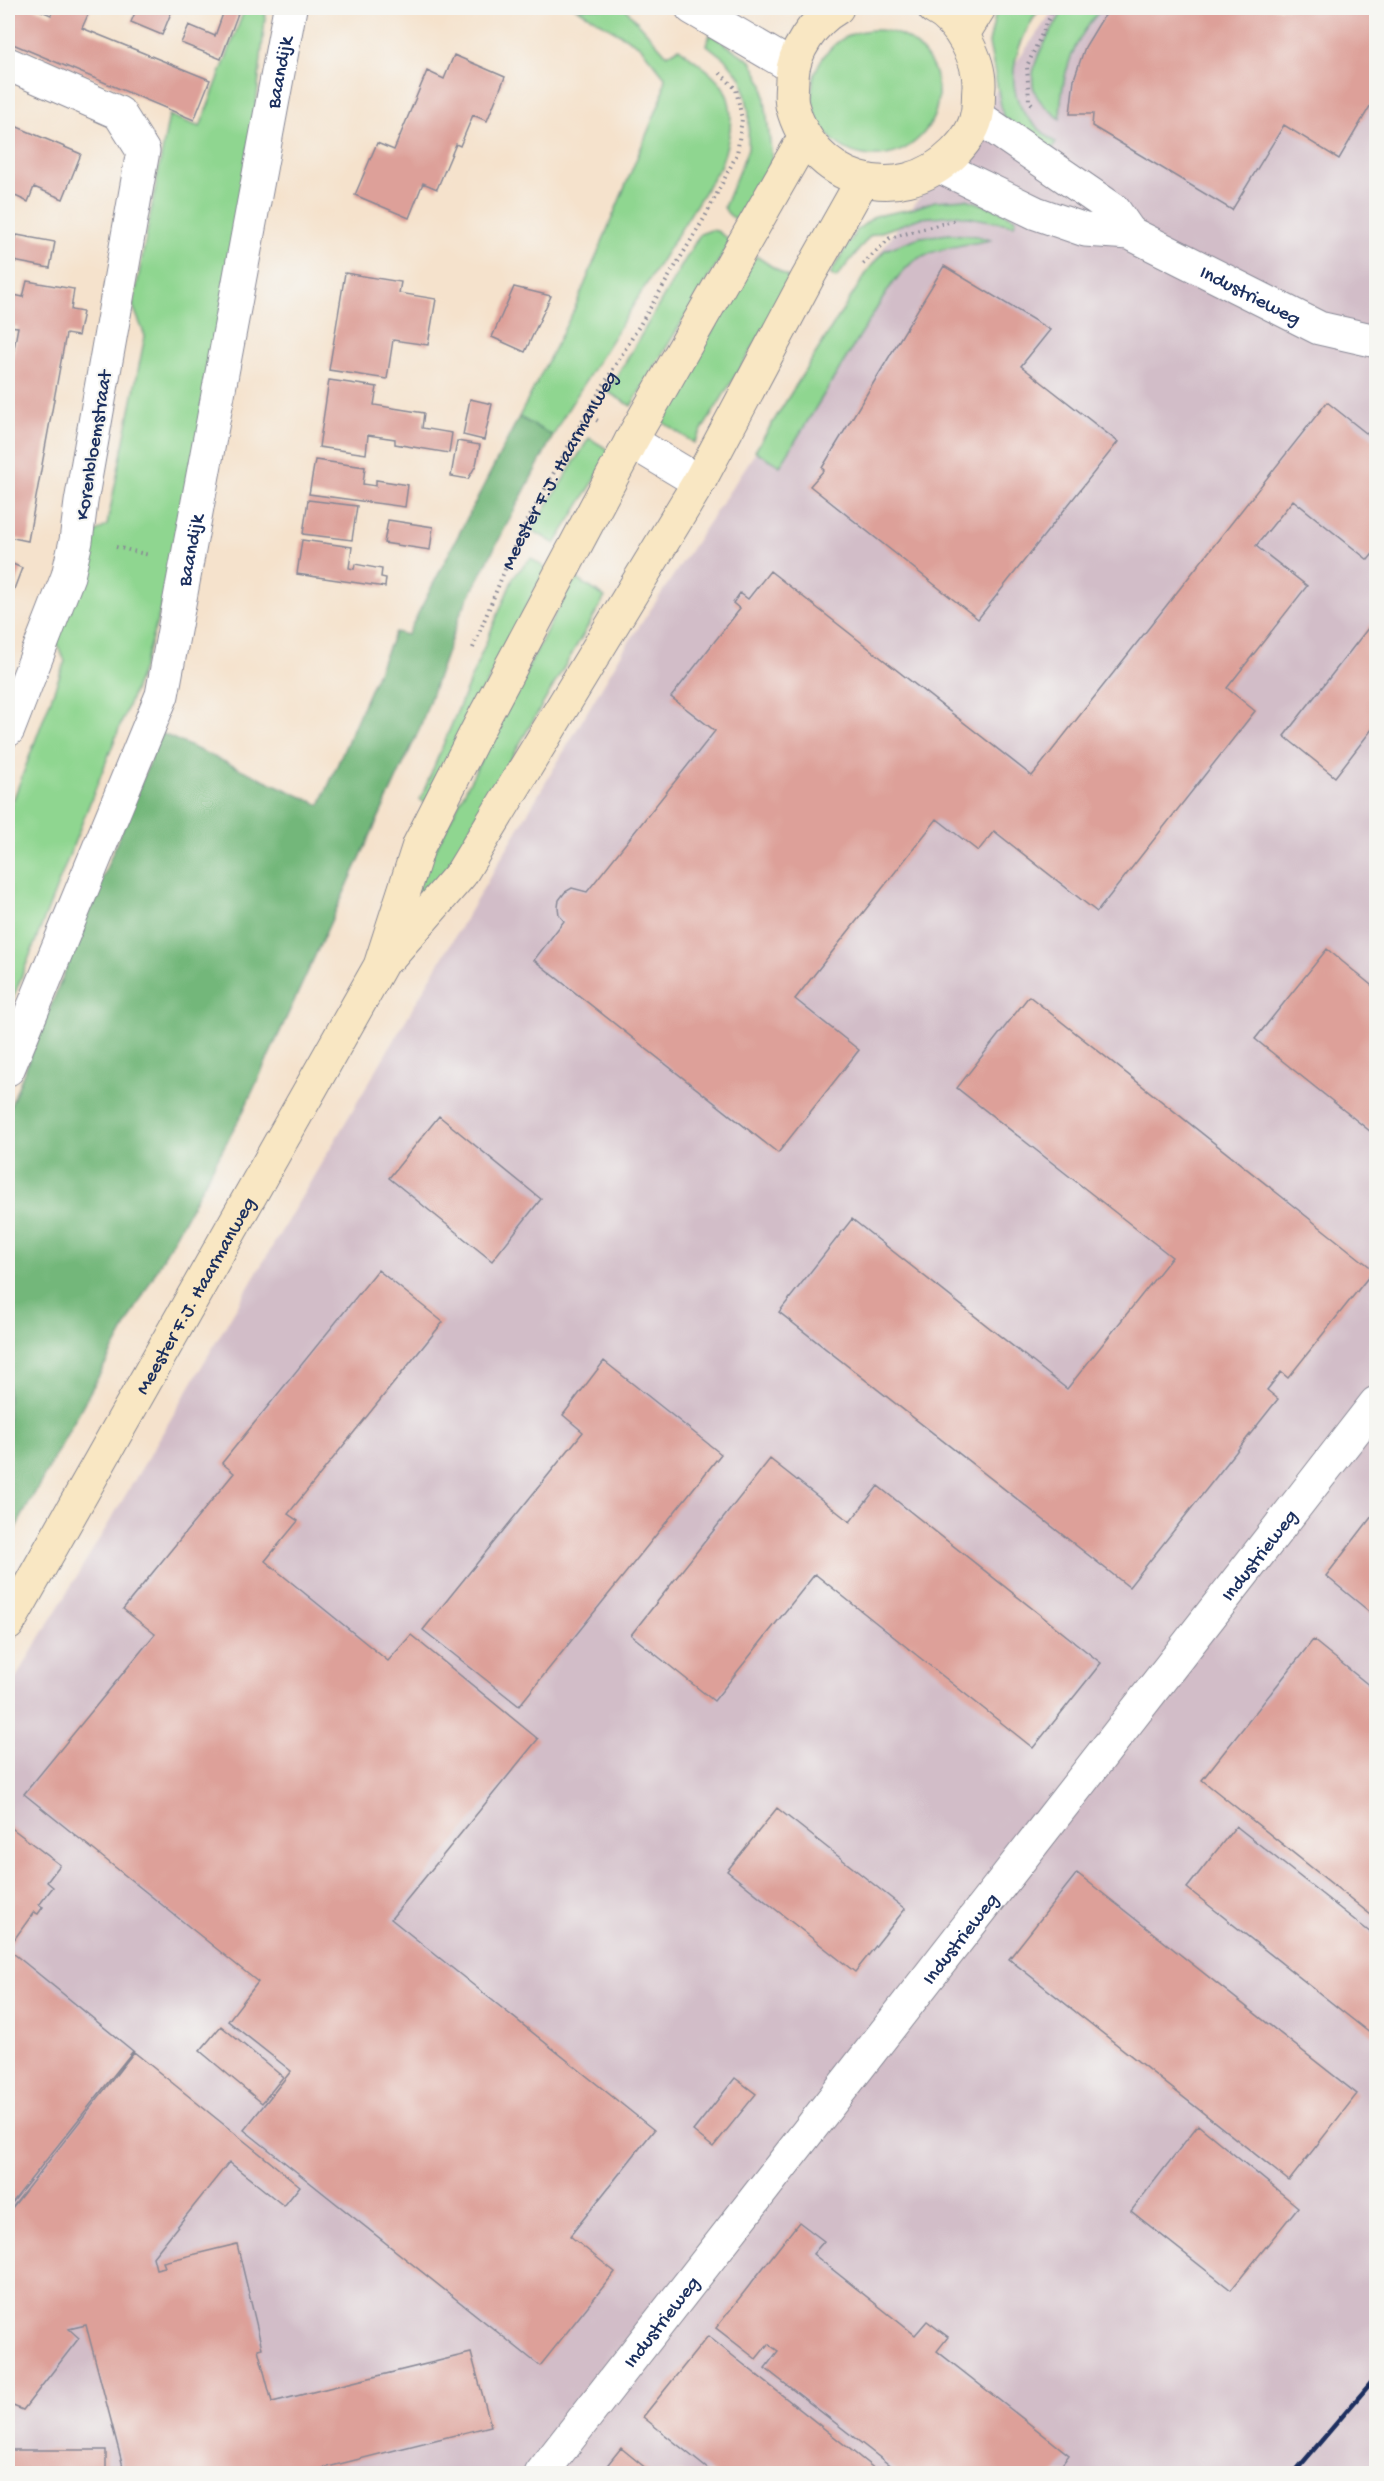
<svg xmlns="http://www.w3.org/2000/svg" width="1384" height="2481" font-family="'Gochi Hand',sans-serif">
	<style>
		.industrial { fill: #d2bdc8 }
		.green { fill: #8fd690; stroke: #558277; stroke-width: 1.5 }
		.forest { fill: #73b77a; stroke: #47736c; stroke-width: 1.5 }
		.building { fill: #dda099 }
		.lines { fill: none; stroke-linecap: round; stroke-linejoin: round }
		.minor-casing { stroke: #888895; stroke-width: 35 }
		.tertiary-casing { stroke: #888895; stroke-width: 35 }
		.secondary-casing { stroke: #888895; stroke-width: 35 }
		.path { stroke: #888895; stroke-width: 4; stroke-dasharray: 1.5 4.5; stroke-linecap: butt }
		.minor { stroke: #fff; stroke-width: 33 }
		.tertiary { stroke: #fff; stroke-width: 33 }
		.secondary { stroke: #f9e7c3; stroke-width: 33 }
		.rail { stroke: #1b2f5e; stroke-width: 4.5 }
		.labels { text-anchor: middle; stroke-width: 4.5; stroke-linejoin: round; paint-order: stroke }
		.street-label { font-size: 20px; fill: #1b2f5e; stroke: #f6f6f2 }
	</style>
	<rect width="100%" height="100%" fill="#f6f6f2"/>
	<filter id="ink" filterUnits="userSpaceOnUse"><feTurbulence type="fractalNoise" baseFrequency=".0167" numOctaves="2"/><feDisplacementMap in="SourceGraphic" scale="12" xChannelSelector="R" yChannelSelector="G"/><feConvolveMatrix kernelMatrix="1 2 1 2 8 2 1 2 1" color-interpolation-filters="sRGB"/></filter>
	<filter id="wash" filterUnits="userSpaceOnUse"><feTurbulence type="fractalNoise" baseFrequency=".008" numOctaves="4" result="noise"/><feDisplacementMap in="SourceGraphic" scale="24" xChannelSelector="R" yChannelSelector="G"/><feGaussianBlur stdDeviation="1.35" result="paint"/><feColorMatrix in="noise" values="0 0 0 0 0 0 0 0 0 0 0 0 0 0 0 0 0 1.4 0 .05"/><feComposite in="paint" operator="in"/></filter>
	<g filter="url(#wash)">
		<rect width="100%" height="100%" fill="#f5e2cc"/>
		<path class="industrial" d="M1055 8H1376V2473H8V1691L146 1461 623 651 753 456 869 268Z"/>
		<path class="green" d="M245 8H266L257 98 183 535 143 668 8 1011V814L65 661 56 642 88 538 107 525 145 336 133 306 169 115 200 127Z
			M576 8H625L667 55 679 48C694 61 719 75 726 93 736 115 728 146 720 167L563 417 553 436 519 417 574 310 662 97 665 77 640 46Z
			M997 8H1040C1020 38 1002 76 1023 111 1031 124 1045 134 1056 143L1051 151 1003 116 989 43Z
			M1065 8H1102C1072 42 1061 74 1060 119 1052 112 1039 103 1035 92 1024 68 1053 29 1065 8Z
			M812 93a63 63 0 1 1 126 0a63 63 0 1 1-126 0Z
			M710 34 751 61 763 84 772 159 761 190 742 221C733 218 728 216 724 207L748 149 749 112 742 79 726 60 707 45Z
			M966 199 997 209 1016 219 1014 225 957 215 920 218 870 236 836 278 830 274 857 230 875 216 912 209 935 201Z
			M711 230 717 231 731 241 631 406 608 392 700 234Z
			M950 234 977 236 990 240C967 245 939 247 917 259 906 266 896 279 888 290L780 466 755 451 839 316 869 269 885 250 920 237Z
			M756 256 794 281 694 443 660 420Z
			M589 438 612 452 555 544 532 530Z
			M531 558 546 569 425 803 420 800 514 576Z
			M574 577 605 597 419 917 406 907Z"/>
		<path class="forest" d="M519 417 553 436 461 612 419 730 243 1112 8 1542V1112L161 733 320 805 395 632 407 635Z"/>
		<g id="blocks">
			<path class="building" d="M8 8H34L51 15 54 8H91L82 28 210 80 194 120 8 42Z
				M137 8 154 11 155 8H173L162 35 131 22Z
				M225 8H240L221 59 181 43 189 25 215 36Z
				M1112 8H1376V96L1339 159 1284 125 1232 210 1092 126 1093 114H1070L1074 79 1085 47 1102 19Z
				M454 55 505 77 487 121 473 115 460 146 456 144 437 189 423 183 409 218 355 195 377 143 394 150 427 71 444 79Z
				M8 123 81 154 63 199 34 187 28 202 11 194 9 199 8 198Z
				M17 235 55 242 50 268 8 260Z
				M944 266 1050 330 1021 366 1118 442 978 619 810 486 824 470 822 468Z
				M345 273 401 282 399 293 436 299 428 345 393 340 387 379 329 370Z
				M27 281 74 289 71 310 83 312 78 336 66 334 28 541 8 537V359H12L18 327 8 326V291L14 292V295L23 297Z
				M514 287 551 296 525 352 492 337Z
				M329 380 377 387 374 405 424 413 422 428 452 433 449 453 395 444V439L368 435 366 454 319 447Z
				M470 399 492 404 484 440 463 435Z
				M1327 402 1376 441V550L1368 560 1293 500 1256 546 1307 586 1227 688 1255 711 1097 912 994 831 978 851 937 819 795 999 859 1050 778 1153 534 960 564 921 559 915 558 907 559 900 565 892 572 888 587 892 715 731 671 697 740 609 733 603 740 593 748 599 770 571 1032 776Z
				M457 441 480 445 476 465 468 479 451 476Z
				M315 460 365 467 363 484 376 486V480L408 485 405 507 309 494Z
				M308 500 357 506 352 540 303 534Z
				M388 520 433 527 430 550 384 543Z
				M302 540 352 547 349 568 354 569 355 564 382 569 381 577 386 578 385 587 297 574Z
				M8 562 22 568 8 605Z
				M1376 618V724L1335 777 1284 736Z
				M1327 949 1376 989V1136L1255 1039Z
				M1029 996 1374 1270 1288 1378 1281 1372 1267 1390 1278 1399 1129 1587 779 1312 852 1219 1067 1389 1172 1257 957 1088Z
				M439 1116 541 1199 492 1261 389 1178Z
				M378 1270 443 1322 288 1514 298 1521 265 1561 388 1661 411 1635 538 1739 391 1919 654 2130 570 2236 615 2272 540 2366 244 2130 291 2071 228 2021 258 1982 24 1794 155 1634 123 1609 234 1473 222 1463Z
				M604 1361 721 1454 519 1706 423 1630 583 1432 563 1415Z
				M770 1459 850 1522 878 1486 1101 1663 1033 1748 815 1574 714 1701 631 1635Z
				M1376 1511V1617L1326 1576Z
				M1313 1640 1376 1691V1919L1202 1780Z
				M777 1808 905 1909 855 1972 727 1871Z
				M9 1826 60 1865 47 1882 53 1887 39 1905 43 1907 38 1914 34 1912 8 1948Z
				M1236 1826 1376 1937V2038L1187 1888Z
				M1077 1873 1357 2094 1289 2181 1009 1959Z
				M8 1949 133 2051 8 2208Z
				M221 2026 283 2077 262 2103 200 2051Z
				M134 2052 300 2186 284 2206 229 2162 153 2257 156 2269 165 2267 163 2262 237 2244 262 2348 258 2349 272 2402 471 2353 491 2426 300 2474H284L283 2470 268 2474H125L86 2325 69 2329 79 2338 23 2410 8 2404V2213Z
				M735 2078 756 2094 713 2147 693 2131Z
				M1198 2125 1298 2207 1231 2290 1131 2211Z
				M799 2222 824 2241 813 2254 915 2335 927 2321 948 2337 937 2351 1069 2455 1055 2474H901L765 2368 778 2351 768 2344 756 2359 716 2328Z
				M708 2336 728 2352 881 2474H714L643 2417Z
				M621 2448 653 2474H600Z
				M8 2450H106V2474H8Z"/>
		</g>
	</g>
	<g filter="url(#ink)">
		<use href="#blocks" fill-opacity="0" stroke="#888895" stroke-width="1.5"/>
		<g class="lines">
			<defs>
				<g id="minor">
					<path d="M8 64 119 113 143 151 81 502 76 541 68 576 8 730"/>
					<path d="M977 116 1114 210 1130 233"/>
					<path id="s2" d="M941 167 1036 213 1085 230 1130 233 1319 328 1376 341"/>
					<path d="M631 441 699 482"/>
					<path id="s3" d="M8 1069 162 695 290 8"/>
					<path id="s4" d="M541 2474 1376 1403"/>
				</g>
				<path id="tertiary" d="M692 8 793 67"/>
				<g id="secondary">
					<path d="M837 8C814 21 793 51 792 78 792 86 790 97 792 105 811 181 898 209 954 153 964 143 975 128 977 114 979 106 978 96 979 87 980 60 959 20 934 8"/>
					<path d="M963 34 979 8"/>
					<path d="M390 956 461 874 699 482 808 277 862 181"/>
					<path id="s5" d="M8 1624 380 966 419 845 481 723 631 441 804 138"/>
				</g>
			</defs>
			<use href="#minor" class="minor-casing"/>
			<use href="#tertiary" class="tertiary-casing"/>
			<use href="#secondary" class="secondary-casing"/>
			<g class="path">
				<path d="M1032 104 1029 101 1027 66 1054 8"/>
				<path d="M863 264 890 238 956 220"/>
				<path d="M586 414 598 421"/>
				<path d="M116 547 149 555"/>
				<path id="s1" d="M473 648 517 540 586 414 705 217 737 154 742 119 736 89 718 71"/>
			</g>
			<use href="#minor" class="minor"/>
			<use href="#tertiary" class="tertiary"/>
			<use href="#secondary" class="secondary"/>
			<path class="rail" d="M1293 2474 1376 2377"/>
		</g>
	</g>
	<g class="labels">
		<g class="street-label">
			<text dy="7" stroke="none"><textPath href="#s3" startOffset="1038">Baandijk</textPath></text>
			<text dy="7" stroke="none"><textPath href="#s2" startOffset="338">Industrieweg</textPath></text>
			<text transform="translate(92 445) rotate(-81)" y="7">Korenbloemstraat</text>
			<text dy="7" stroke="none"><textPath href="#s1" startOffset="198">Meester F.J. Haarmanweg</textPath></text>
			<text dy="7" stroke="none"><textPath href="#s3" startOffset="552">Baandijk</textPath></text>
			<text dy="7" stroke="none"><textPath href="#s5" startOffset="378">Meester F.J. Haarmanweg</textPath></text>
			<text dy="7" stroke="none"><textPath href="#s4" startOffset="1166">Industrieweg</textPath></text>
			<text dy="7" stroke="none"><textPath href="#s4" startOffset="680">Industrieweg</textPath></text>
			<text dy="7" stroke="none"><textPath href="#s4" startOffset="194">Industrieweg</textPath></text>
		</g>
	</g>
	<rect width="1384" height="2481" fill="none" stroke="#f6f6f2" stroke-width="30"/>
</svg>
